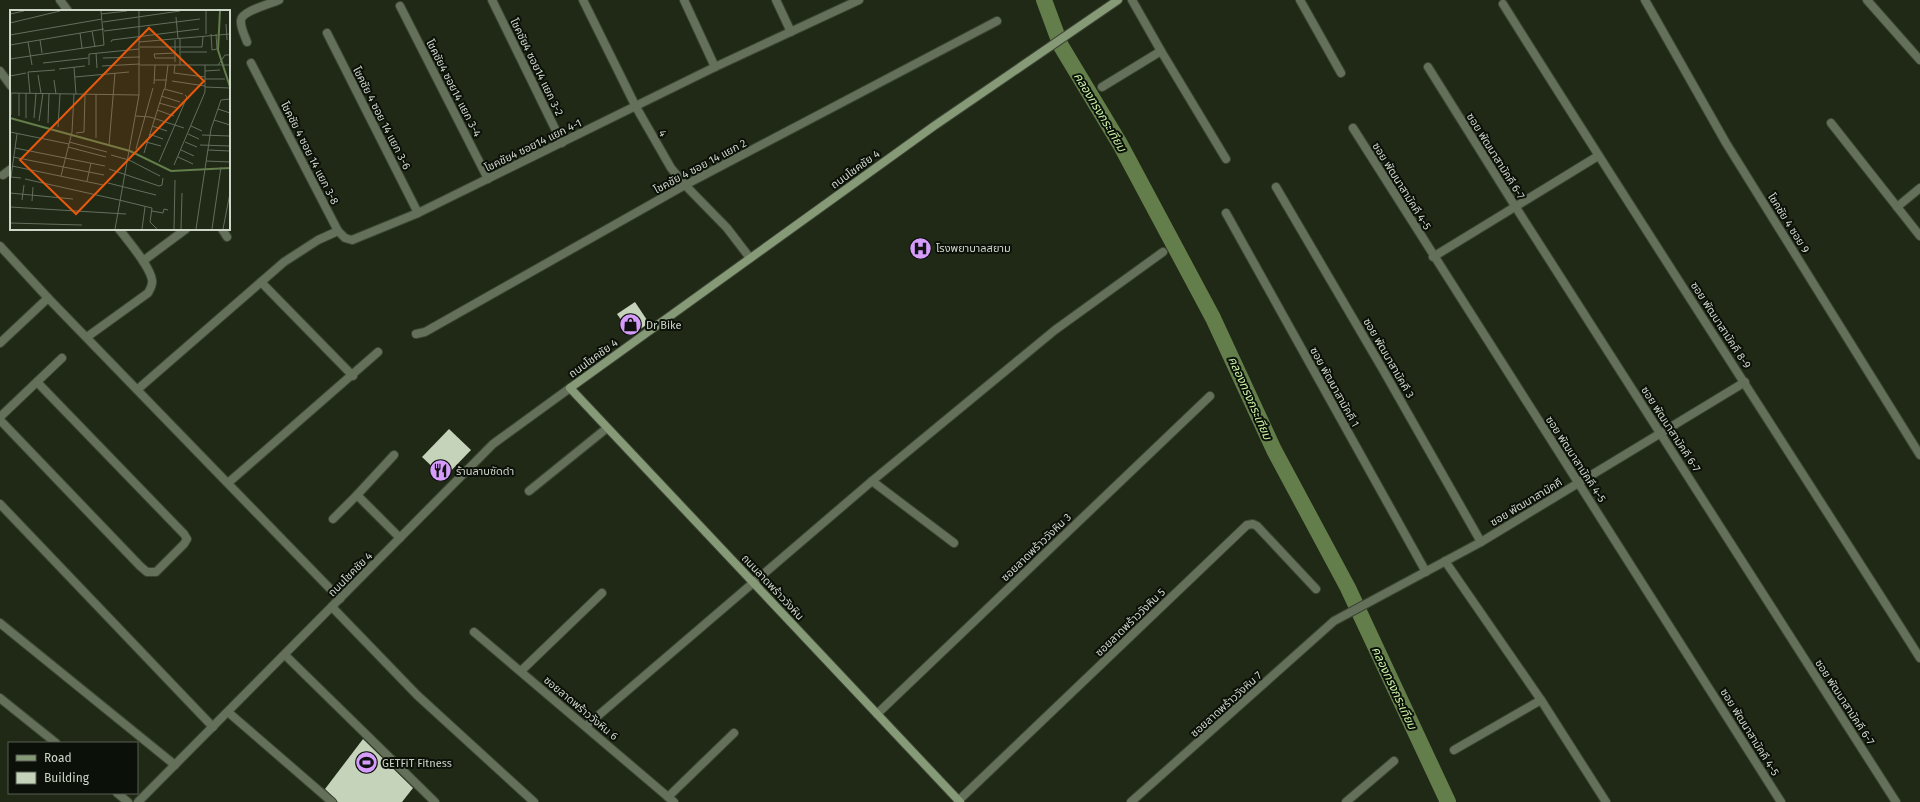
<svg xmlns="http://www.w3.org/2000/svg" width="1920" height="802" viewBox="0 0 1920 802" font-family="'Fira Sans','Noto Sans Thai',sans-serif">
	<rect width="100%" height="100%" fill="#1f2916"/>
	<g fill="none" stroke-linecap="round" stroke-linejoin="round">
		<polyline stroke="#637d4b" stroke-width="16" points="1044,0 1061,46 1120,144 1213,318 1274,450 1348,588 1448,802"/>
	</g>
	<g fill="#c5d3bb">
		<polygon points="635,302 649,323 632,335 617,314"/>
		<polygon points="449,429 471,450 444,478 422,457"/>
		<polygon points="363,739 413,788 402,802 338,802 325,789"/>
	</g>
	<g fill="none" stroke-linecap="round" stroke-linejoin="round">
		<defs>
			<g id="minor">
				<polyline points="60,0 68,11"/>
				<polyline points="492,0 562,143"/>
				<polyline points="583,0 636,107 671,168 685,185 727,228 750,258"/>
				<polyline points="684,0 715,67"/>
				<polyline points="776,0 791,32"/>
				<polyline points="1132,0 1161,51 1226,159"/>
				<polyline points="1300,0 1341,73"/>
				<polyline points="1645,0 1726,143 1920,455"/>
				<polyline points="1867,0 1920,60"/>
				<path d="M 1503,4 C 1640,223 1782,440 1920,658"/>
				<polyline points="400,6 488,179"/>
				<polyline points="327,33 418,213"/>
				<path d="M 247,42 C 245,36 240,27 241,20 C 242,11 270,4 279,0"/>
				<polyline points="251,63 338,231 345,238 352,240 418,213 715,67 859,0"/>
				<polyline points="1428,67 1515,206 1896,802"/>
				<polyline points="0,71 11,86"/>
				<polyline points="1102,87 1161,51"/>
				<polyline points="1831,123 1920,236"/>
				<polyline points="1353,128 1781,802"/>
				<polyline points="3,175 11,169"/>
				<polyline points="1276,187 1382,368 1481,542"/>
				<polyline points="1897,207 1920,188"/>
				<polyline points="1226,213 1426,572"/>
				<polyline points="222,229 227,237"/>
				<polyline points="0,246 48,298 340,599"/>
				<polyline points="1433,257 1598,156"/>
				<polyline points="143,261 186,229"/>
				<polyline points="261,282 353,376"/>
				<polyline points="416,334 425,332 685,185 997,21"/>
				<path d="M 87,337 L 148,293 C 150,289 153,285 152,280 C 150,266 128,241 119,229"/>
				<polyline points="0,343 48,298"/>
				<polyline points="138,389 284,262 318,240 338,231"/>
				<polyline points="0,417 62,358"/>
				<polyline points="0,420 140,566 147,572 156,572 184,544 187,539 184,534 37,382"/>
				<polyline points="872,481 954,543"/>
				<polyline points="228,483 378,352"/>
				<polyline points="529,491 607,428"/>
				<polyline points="357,495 394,455"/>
				<polyline points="0,504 213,727"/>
				<polyline points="333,519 357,495 400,538"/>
				<polyline points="1445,561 1541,700 1606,802"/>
				<polyline points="332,607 417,695 534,802"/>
				<polyline points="0,623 175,765"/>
				<polyline points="474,632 674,802"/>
				<polyline points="285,655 435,802"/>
				<polyline points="521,671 602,593"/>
				<polyline points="0,698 56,743"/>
				<polyline points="228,712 332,802"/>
				<polyline points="877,714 1210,396"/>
				<polyline points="586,726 872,481 1055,330 1163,252"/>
				<polyline points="1454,750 1541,700"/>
				<polyline points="117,793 128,802"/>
				<polyline points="668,797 734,733"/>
				<polyline points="958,801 1247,525 1253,524 1257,526 1316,589"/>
				<polyline points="1131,802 1334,621 1481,542 1745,382"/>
				<polyline points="1346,802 1394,761"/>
			</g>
			<polyline id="tertiary" points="138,802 493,444 570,388"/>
			<polyline id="secondary" points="960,802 570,388 934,126 1118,0"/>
		</defs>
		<use href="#minor" stroke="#3b4533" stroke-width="10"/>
		<use href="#tertiary" stroke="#3b4533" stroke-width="10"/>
		<use href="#secondary" stroke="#3b4533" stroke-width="10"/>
		<use href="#minor" stroke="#64705a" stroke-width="8"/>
		<use href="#tertiary" stroke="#64705a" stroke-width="8"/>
		<use href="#secondary" stroke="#879a77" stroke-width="8"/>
	</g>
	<defs>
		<symbol id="hospital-disc" viewBox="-11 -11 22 22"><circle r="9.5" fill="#d59cfb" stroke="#0b1008"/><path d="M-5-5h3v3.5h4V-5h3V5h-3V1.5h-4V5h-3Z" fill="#111"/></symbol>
		<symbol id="shop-disc" viewBox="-11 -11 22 22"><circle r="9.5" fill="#d59cfb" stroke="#0b1008"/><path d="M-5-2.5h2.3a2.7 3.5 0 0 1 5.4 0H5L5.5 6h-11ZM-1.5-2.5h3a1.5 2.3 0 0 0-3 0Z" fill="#111"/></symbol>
		<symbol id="restaurant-disc" viewBox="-11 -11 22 22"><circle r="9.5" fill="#d59cfb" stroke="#0b1008"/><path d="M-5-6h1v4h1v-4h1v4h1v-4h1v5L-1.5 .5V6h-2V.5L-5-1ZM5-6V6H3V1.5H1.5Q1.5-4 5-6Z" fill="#111"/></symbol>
		<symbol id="stadium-disc" viewBox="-11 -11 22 22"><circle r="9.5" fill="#d59cfb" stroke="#0b1008"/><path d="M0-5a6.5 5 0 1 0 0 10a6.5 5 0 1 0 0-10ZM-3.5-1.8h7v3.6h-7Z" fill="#111"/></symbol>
	</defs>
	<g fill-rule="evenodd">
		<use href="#hospital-disc" x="908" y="236" width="25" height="25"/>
		<use href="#shop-disc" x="618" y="312" width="25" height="25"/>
		<use href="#restaurant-disc" x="428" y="458" width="25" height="25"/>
		<use href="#stadium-disc" x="354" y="750" width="25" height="25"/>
	</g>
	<g text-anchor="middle" stroke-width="4" stroke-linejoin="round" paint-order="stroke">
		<g font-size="11" fill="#ced5c9" stroke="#0b1008">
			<text transform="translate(537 67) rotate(64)" y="4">โชคชัย4 ซอย14 แยก 3-2</text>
			<text transform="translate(454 88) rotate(63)" y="4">โชคชัย4 ซอย14 แยก 3-4</text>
			<text transform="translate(382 118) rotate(63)" y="4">โชคชัย 4 ซอย 14 แยก 3-6</text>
			<text transform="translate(663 133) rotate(61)" y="4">4</text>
			<text transform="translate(533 145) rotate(-26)" y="4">โชคชัย4 ซอย14 แยก 4-1</text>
			<text transform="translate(310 153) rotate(63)" y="4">โชคชัย 4 ซอย 14 แยก 3-8</text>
			<text transform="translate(1496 156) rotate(58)" y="4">ซอย พัฒนาสามัคคี 6-7</text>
			<text transform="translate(700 166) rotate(-28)" y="4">โชคชัย 4 ซอย 14 แยก 2</text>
			<text transform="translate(855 169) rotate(-36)" y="4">ถนนโชคชัย 4</text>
			<text transform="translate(1402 186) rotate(58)" y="4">ซอย พัฒนาสามัคคี 4-5</text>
			<text transform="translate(1789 223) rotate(58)" y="4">โชคชัย 4 ซอย 9</text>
			<text transform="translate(1721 325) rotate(57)" y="4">ซอย พัฒนาสามัคคี 8-9</text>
			<text transform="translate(593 358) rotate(-36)" y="4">ถนนโชคชัย 4</text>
			<text transform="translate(1389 358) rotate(60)" y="4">ซอย พัฒนาสามัคคี 3</text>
			<text transform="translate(1335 387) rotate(61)" y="4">ซอย พัฒนาสามัคคี 1</text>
			<text transform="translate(1671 429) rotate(57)" y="4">ซอย พัฒนาสามัคคี 6-7</text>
			<text transform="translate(1576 459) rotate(57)" y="4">ซอย พัฒนาสามัคคี 4-5</text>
			<text transform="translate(1526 502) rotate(-31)" y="4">ซอย พัฒนาสามัคคี</text>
			<text transform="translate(1036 547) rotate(-44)" y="4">ซอยลาดพร้าววังหิน 3</text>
			<text transform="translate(350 574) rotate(-45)" y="4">ถนนโชคชัย 4</text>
			<text transform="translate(773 587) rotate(47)" y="4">ถนนลาดพร้าววังหิน</text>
			<text transform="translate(1130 622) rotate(-44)" y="4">ซอยลาดพร้าววังหิน 5</text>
			<text transform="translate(1845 702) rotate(57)" y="4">ซอย พัฒนาสามัคคี 6-7</text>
			<text transform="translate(1226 704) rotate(-42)" y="4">ซอยลาดพร้าววังหิน 7</text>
			<text transform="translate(581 708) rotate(40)" y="4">ซอยลาดพร้าววังหิน 6</text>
			<text transform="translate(1750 732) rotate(58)" y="4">ซอย พัฒนาสามัคคี 4-5</text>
		</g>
		<g font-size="11" fill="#ced5c9" stroke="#0b1008" text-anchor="start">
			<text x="936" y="252">โรงพยาบาลสยาม</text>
			<text x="646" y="329">Dr Bike</text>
			<text x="456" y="475">ร้านลาบซัดดำ</text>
			<text x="382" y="767">GETFiT Fitness</text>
		</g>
		<g font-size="12" font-style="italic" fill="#caf3a6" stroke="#0b1008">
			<text transform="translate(1100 112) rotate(59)" y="4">คลองทรงกระเทียม</text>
			<text transform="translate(1250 398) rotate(66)" y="4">คลองทรงกระเทียม</text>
			<text transform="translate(1394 688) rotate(65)" y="4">คลองทรงกระเทียม</text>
		</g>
	</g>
	<g transform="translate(10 10)">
		<rect width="220" height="220" fill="#1f2916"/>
		<path fill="none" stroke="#637d4b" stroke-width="2" d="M 210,1 L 208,40 L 220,77M 0,108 L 120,141 L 161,161 L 220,158"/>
		<path fill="none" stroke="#656e5e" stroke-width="1" d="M 196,1 L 196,24M 0,4 L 14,1M 91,4 L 117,1M 166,7 L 168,28M 93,12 L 170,1M 0,13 L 50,1M 216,14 L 217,30M 82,21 L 85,37M 94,21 L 190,9M 70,23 L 72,38M 201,24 L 202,40 L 207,39 L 206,24M 0,25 L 92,9M 30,30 L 32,43M 18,32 L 22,55M 101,32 L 102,30 L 189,19M 129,32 L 220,24M 0,35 L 94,19M 130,37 L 192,37 L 193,27M 171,42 L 197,42M 86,43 L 87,58M 93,48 L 130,47M 165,48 L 145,48 L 144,44 L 165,43M 0,49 L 94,35 L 91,1M 165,52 L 165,30M 33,53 L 78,48M 79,55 L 79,44 L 129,39M 130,55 L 220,55M 165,55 L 164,63 L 195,67M 170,55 L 170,28M 208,55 L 215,45 L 220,45M 92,56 L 130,54M 64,57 L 66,84M 49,59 L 75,56M 195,61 L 210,60M 28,65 L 31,83M 0,66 L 16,63M 65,67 L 119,62M 195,69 L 215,69M 44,70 L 46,84M 144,70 L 157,70M 162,71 L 195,76M 144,74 L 145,55M 195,77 L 220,78M 155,79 L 158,55M 0,83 L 129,85 L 105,219M 20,83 L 18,62 L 45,60M 129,85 L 129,1M 151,86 L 170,92M 149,93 L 167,98M 208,99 L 220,103M 147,100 L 164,106M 1,105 L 1,83M 9,106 L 9,83M 126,106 L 140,107 L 174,118M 16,108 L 16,83M 24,108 L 26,83M 204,110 L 220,115M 29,111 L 33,83M 38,113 L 39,83M 142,116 L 157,121M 181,116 L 192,121M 48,117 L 50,84M 0,122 L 59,134M 66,123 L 74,122 L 75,84M 7,124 L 1,167 L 11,168M 139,124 L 153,129M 178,124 L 189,129M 192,125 L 220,126M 86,128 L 86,84M 59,132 L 97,142M 136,132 L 151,136M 175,132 L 187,137M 99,135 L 105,63M 190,135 L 220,136M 58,137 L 96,147M 5,138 L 95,156M 126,139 L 143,78M 171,140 L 184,146M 198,140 L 220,141M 134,143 L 154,79 L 173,84M 101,145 L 119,150 L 150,166M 3,147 L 94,165M 168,147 L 183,154M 196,151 L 220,152M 149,152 L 177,87 L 175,85M 164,155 L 195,82 L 195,55M 2,156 L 93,175M 99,159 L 149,176 L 152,175 L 153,168M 51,166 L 62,122 L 64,84M 15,169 L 109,190M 77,171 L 81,153M 98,173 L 146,185M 0,183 L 63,189M 12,190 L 14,175M 109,190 L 142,198 L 140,212 L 147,219M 22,191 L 23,177M 0,197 L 116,204M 142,201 L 153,203 L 154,199 L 158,200M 0,213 L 72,215M 132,219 L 135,197M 164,219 L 165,170M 171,219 L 172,183M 186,219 L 201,119 L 211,90 L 220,89M 202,219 L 211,157M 213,219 L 220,183"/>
		<path fill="#e8590c" fill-opacity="0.15" stroke="#e8590c" stroke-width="2" d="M 139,18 L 194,71 L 66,204 L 10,150 Z"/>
		<rect width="220" height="220" fill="none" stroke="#ced5c9" stroke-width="2"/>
	</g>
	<rect x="8" y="742" width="130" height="52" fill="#0b1008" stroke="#595f55"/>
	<rect x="16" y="755" width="20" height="6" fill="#879a77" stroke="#595f55"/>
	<text x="44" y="762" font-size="12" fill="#ced5c9">Road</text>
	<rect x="16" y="772" width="20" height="12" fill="#c5d3bb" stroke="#595f55"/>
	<text x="44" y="782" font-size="12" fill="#ced5c9">Building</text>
</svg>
